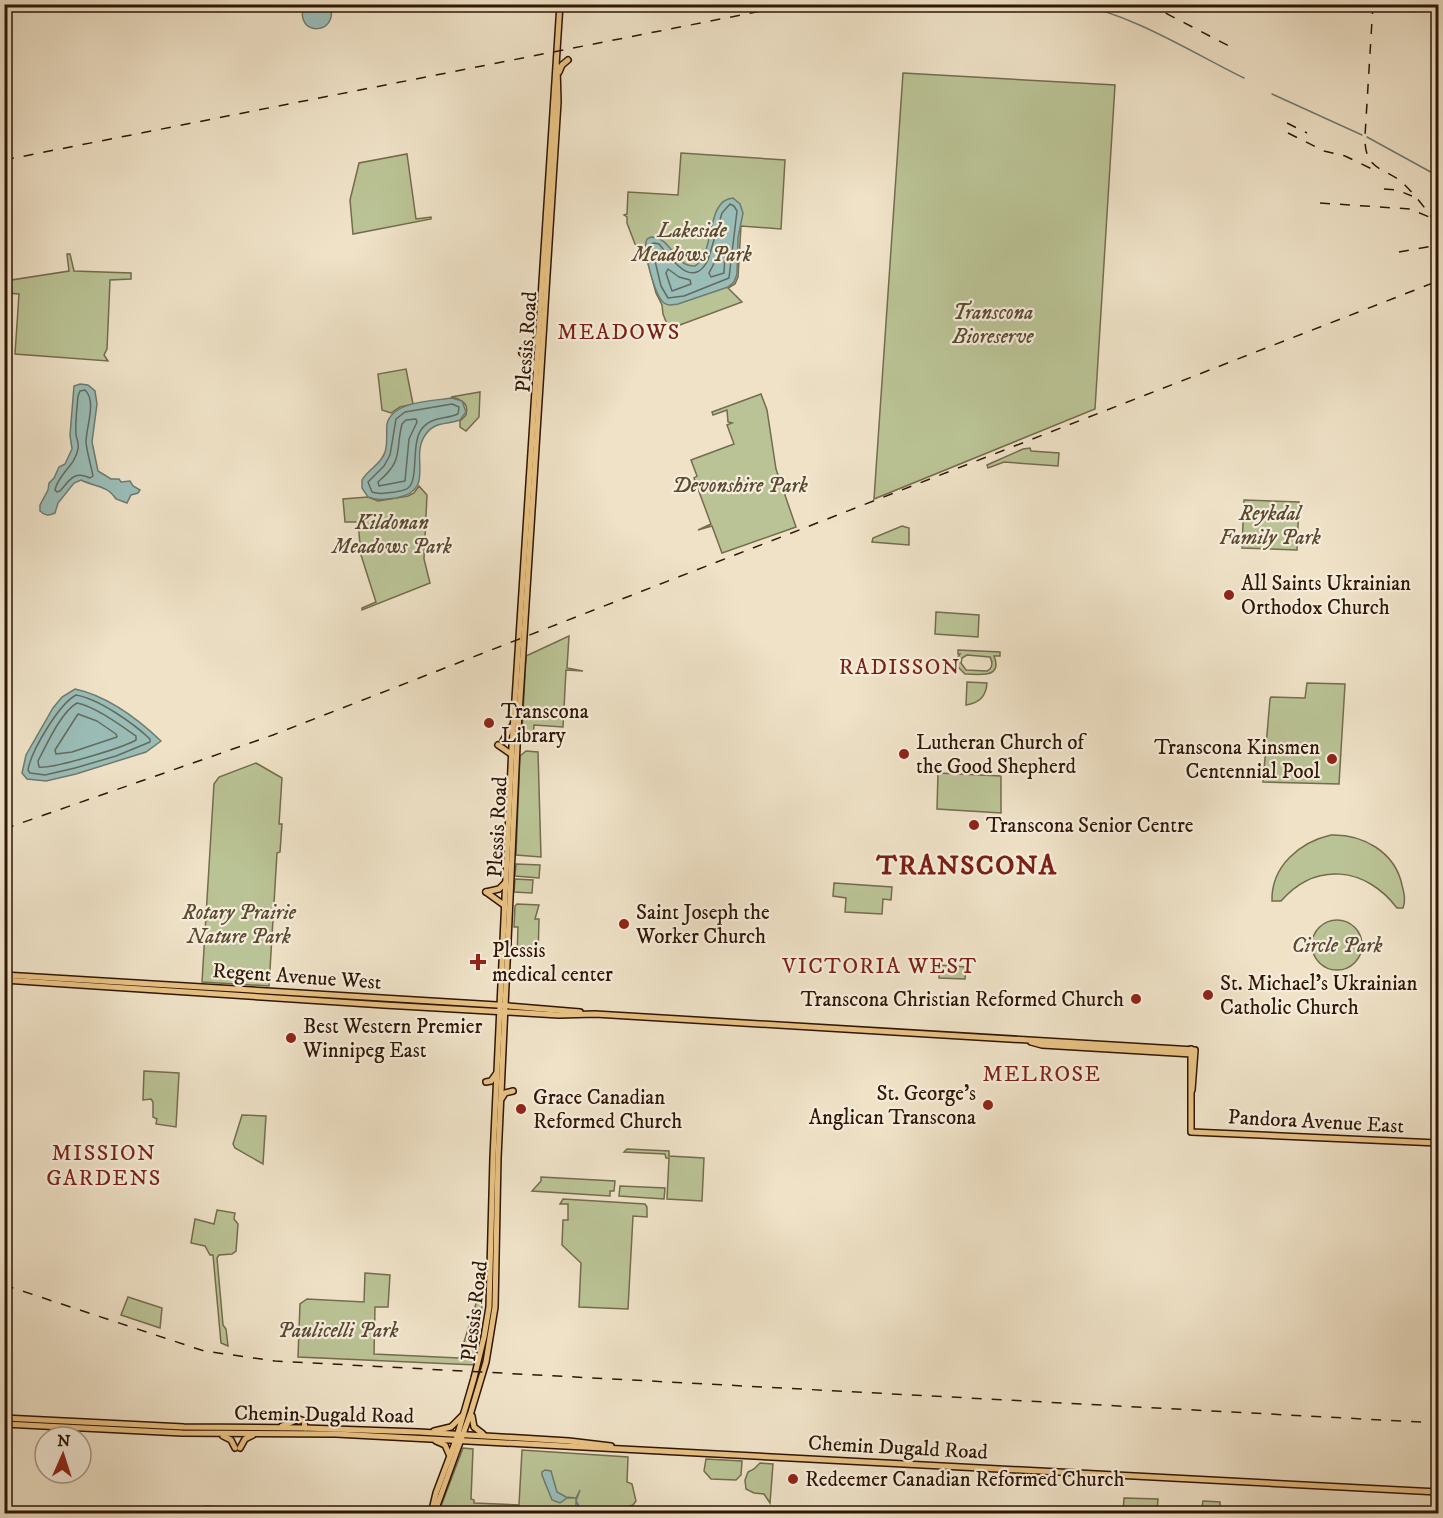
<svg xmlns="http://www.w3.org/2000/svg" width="1443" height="1518" viewBox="0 0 1443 1518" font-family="'IM FELL DW Pica',serif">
	<rect width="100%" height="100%" fill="#efe2c7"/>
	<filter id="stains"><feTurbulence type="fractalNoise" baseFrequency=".00333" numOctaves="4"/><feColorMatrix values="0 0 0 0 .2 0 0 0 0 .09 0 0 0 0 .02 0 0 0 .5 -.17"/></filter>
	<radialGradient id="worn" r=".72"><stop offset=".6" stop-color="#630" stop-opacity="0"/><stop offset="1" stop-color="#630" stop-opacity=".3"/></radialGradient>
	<g fill="#bac395" stroke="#746c4d" stroke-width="1.5" fill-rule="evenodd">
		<polygon points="903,73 1115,85 1095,409 874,499"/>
		<polygon points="681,153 785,160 781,229 741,226 738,277 735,284 728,288 742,302 669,329 663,314 662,305 656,293 644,249 635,244 627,223 627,217 624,215 627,214 628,192 678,195"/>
		<polygon points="407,154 416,219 431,217 431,219 353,234 350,200 359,163"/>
		<polygon points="67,254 70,254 74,271 131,273 131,279 110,280 107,349 104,355 108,361 15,354 19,294 5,293 5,281 69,271"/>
		<polygon points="406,369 413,404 400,407 391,413 382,410 378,374"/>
		<path d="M 480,392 L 479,417 L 466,431 L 460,427 L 460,421 L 466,415 C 469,404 462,399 451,397 Z"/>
		<polygon points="761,394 767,410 776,469 796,527 722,553 712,526 698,530 711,524 694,478 697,476 691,460 734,444 727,425 732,423 728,422 727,410 713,415 712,412"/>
		<polygon points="1030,448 1031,451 1059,453 1058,466 1004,462 988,468 987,465 1023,449"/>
		<polygon points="419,486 427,495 424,559 430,583 362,610 362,608 376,602 361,555 358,522 345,522 343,499 368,497 378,501 408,496 414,493"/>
		<polygon points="1244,500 1299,502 1297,550 1242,548"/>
		<polygon points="902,526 909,528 909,545 872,542 873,538"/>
		<polygon points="936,612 979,615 978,637 935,634"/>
		<polygon points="569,636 567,668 583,671 566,670 563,727 534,725 533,738 525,738 522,732 526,656"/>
		<path d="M 958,650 L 1000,652 L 1000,656 L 994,656 C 1003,679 979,674 965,674 L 957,666 L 957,658 L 960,654 L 958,654 ZM 967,655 L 990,657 C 993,662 993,668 987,671 L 966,670 L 961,663 L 962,658 Z"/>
		<path d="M 967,682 L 987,683 C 986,697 979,703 966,705 Z"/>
		<polygon points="1307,683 1345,684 1339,784 1263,782 1270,699 1271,697 1305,698"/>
		<polygon points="526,751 538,752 541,857 516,855 520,756"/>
		<polygon points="256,763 282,778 279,824 282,824 280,852 277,853 269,986 202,982 214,784 219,777"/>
		<polygon points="938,773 1001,776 1001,813 937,809"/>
		<path d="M 1331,835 C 1363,834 1395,852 1402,885 C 1404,893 1406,900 1403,908 L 1397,908 C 1366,867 1316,861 1281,901 L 1272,901 C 1271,866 1300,842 1331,835 Z"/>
		<polygon points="516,864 540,865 539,878 515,876"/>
		<polygon points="515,879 533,880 532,893 514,892"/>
		<polygon points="834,883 892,887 891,900 883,899 882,914 845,912 846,898 833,896"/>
		<polygon points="517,904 539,905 535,919 539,919 538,958 517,957 518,927 514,927 515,906"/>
		<circle cx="1337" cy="945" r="25"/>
		<polygon points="940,965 966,967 965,979 939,978"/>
		<polygon points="144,1071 179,1073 176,1127 156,1124 157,1119 153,1117 153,1102 151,1099 143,1100"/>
		<polygon points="242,1115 266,1116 263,1164 235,1148 233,1144"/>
		<polygon points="627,1149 669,1151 669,1156 704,1158 702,1201 667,1199 669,1158 666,1158 665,1154 624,1152"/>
		<polygon points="541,1177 615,1181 614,1191 610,1191 610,1196 532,1191 541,1181"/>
		<polygon points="620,1186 665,1188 664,1199 619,1196"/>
		<polygon points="563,1199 645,1204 647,1207 647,1217 633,1216 628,1309 579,1307 581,1263 562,1245 563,1220 568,1220 568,1204 560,1204"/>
		<polygon points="217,1210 235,1213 234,1219 238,1224 236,1251 232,1254 219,1255 217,1258 223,1325 226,1329 228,1346 221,1343 213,1255 210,1255 205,1246 191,1243 195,1219 214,1224"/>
		<polygon points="365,1273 390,1275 388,1307 375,1307 374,1354 459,1358 479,1294 483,1294 476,1365 298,1357 300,1304 307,1299 364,1302"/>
		<polygon points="128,1297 162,1308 160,1328 121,1315"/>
		<polygon points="463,1448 473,1449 471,1499 474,1500 474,1503 519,1505 522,1450 628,1457 627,1482 632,1484 636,1501 633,1505 626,1507 625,1513 438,1514"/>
		<polygon points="706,1459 742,1461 741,1475 736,1480 711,1479 704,1471"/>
		<polygon points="760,1463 773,1464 770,1503 764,1494 754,1493 746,1489 745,1480 748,1472 754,1469"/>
		<polygon points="1124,1498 1158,1499 1157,1513 1123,1513"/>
		<polygon points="1203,1501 1220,1502 1220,1508 1236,1508 1236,1513 1201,1513"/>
		<polygon points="205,1506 248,1508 248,1513 205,1513"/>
	</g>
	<g fill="#9abdb7" stroke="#6f7a70" stroke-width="1.5">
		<path d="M 304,5 L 330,5 C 340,36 293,37 304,5 Z"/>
		<path d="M 733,198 L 740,204 L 743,213 L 738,238 L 737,274 L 734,282 L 728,287 L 678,304 C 672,305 668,306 664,303 C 655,296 642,249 647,239 L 651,237 C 672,237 674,267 695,266 C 716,253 705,200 733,198 Z"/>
		<path d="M 80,384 L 88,385 L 95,391 L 97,404 L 92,442 L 98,471 L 111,479 L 119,479 L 121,482 L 130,481 L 133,486 L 140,490 L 138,493 L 131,495 L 127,503 L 116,499 C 107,485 95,487 81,480 L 74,483 L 58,503 L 55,513 C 49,516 45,516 40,511 L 40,505 L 48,490 L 49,483 L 54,478 L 59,467 L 65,464 L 72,449 L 70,435 L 74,386 Z"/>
		<path d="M 452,398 L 462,401 L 466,412 L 460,420 C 447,425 435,421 426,434 C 408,457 438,490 396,498 C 386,499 378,501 368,497 L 362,488 L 362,480 C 368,469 381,465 385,452 C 388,443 386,433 387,424 C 392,401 433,401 452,398 Z"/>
		<path d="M 75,689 C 107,696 138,719 161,741 L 146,752 L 76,774 L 46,781 L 27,779 L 22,773 L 26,755 L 53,708 L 62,697 Z"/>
		<polygon points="545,1470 551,1471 557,1492 566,1497 576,1498 580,1490 576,1501 579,1506 576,1506 572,1513 576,1505 576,1498 567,1498 560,1503 552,1500 542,1475 542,1472"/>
	</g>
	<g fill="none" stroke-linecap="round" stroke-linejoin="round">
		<g stroke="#646a5e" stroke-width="1.5">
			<path d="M 730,204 L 734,206 L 737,211 L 729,278 L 684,296 L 668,298 L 661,286 L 651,244 L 654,243 L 659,244 C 671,258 692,291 708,260 L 722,213 Z"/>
			<polygon points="721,250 725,252 724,273 711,277 709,273"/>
			<polygon points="668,269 679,277 690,280 691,284 672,291 666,273"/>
			<path d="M 85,390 C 97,401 86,427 86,442 C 87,453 91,465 93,476 L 90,478 C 74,470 69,481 60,491 L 57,492 L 55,490 C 58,474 75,466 78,449 C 79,444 77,439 76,435 C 75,423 77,408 78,396 L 80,391 Z"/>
			<path d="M 452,404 L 459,407 L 458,414 C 444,420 431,416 421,430 C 411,444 419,480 408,488 C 405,491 399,491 395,492 C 387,493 380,495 372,492 L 368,482 L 384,466 L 390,455 L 396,419 L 405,412 Z"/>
			<path d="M 416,419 L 417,422 L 409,439 L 405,481 L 379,486 L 378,482 C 404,460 395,452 402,424 L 406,420 Z"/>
			<path d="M 76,695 C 99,699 133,723 150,739 L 150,742 L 116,756 L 75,768 L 45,775 L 30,773 L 28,770 C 31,751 59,704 76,695 Z"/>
			<path d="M 77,703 C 96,707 120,725 136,736 L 136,740 C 122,748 53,769 39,767 L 38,761 C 47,744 61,712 77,703 Z"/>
			<polygon points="78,714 97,721 116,734 117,737 72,752 56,754 55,750"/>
		</g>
		<g stroke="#6f7a70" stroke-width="1.5">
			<path d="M 1075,4 C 1132,14 1193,53 1244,78"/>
			<polyline points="1272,94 1362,135"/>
			<polyline points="1367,137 1438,176"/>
		</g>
		<defs>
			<g id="major">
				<polyline points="559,72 562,65 568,60"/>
				<polyline points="521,349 531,346 537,338"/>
				<polyline points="522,353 531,360 535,367"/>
				<polyline points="503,741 511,727"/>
				<polyline points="498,745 511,754"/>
				<polyline points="486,892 504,905"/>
				<polyline points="486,892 499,889 505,883"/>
				<polyline points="4,975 497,1005 580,1012"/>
				<polyline points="4,980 384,1005 559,1015 595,1014 1195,1050 1192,1090"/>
				<polyline points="1031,1042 1042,1045 1192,1054"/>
				<polyline points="1191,1049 1191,1132 1438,1143"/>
				<polyline points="486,1082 491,1081 496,1074"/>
				<polyline points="502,1098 505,1093 513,1091"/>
				<polyline points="472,1416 474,1427 483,1434"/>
				<polyline points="4,1418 184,1427 305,1428 419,1432 569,1441 611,1446"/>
				<polyline points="4,1424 182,1433 336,1434 1438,1492"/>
				<polyline points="282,1426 299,1419 304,1421 305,1428"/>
				<polyline points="434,1431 451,1427 462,1416"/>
				<polyline points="223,1436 231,1440 235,1448"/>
				<polyline points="436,1441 445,1445 449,1454"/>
				<polyline points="240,1448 245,1439 253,1435"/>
				<polyline points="431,1514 436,1493 456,1440 474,1378 484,1337 489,1307 493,1158 512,746 560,4"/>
				<polyline points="434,1514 471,1412 486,1362 495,1307 498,1158 517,746 558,102 557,66"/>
			</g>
		</defs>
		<use href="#major" stroke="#2f1605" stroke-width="8"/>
		<use href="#major" stroke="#e8c184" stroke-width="5"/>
		<g stroke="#2f1605" stroke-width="1.5" stroke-dasharray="10 10" stroke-linecap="butt">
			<polyline points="1148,4 1229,46"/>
			<path d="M 1373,4 L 1365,136 C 1364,172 1384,166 1404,184 C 1416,196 1427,211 1438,225"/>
			<polyline points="1287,123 1307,133"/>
			<polyline points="1288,133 1324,151 1345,156 1374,170"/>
			<polyline points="4,160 797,4"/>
			<polyline points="1384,189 1397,190 1412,196"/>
			<polyline points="1320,203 1410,209 1429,217"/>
			<polyline points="1399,252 1438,245"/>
			<polyline points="4,829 273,735 1438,281"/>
			<polyline points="4,1285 204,1351 275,1361 1438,1423"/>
		</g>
	</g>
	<g fill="#8f2418" stroke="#f5ecdb" stroke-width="2">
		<circle cx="1229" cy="595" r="6"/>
		<circle cx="489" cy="723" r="6"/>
		<circle cx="904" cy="754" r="6"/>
		<circle cx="1332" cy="759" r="6"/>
		<circle cx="974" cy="825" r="6"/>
		<circle cx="624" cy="924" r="6"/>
		<path d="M475 953h6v6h6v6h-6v6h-6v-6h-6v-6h6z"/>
		<circle cx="1208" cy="995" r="6"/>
		<circle cx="1136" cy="999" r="6"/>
		<circle cx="291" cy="1038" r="6"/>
		<circle cx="988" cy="1105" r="6"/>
		<circle cx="521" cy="1109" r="6"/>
		<circle cx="793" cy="1479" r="6"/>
	</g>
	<g text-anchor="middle" stroke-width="4.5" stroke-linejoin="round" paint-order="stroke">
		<g font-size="21" font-style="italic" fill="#594a30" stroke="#f5ecdb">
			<text x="692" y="237">Lakeside<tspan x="692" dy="24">Meadows Park</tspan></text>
			<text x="993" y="319">Transcona<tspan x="993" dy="24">Bioreserve</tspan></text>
			<text x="740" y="492">Devonshire Park</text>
			<text x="1270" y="520">Reykdal<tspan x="1270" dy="24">Family Park</tspan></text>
			<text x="392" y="529">Kildonan<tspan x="392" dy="24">Meadows Park</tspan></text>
			<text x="239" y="919">Rotary Prairie<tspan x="239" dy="24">Nature Park</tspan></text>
			<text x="1337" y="952">Circle Park</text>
			<text x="338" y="1337">Paulicelli Park</text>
		</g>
		<g font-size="21" fill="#2f1605" stroke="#f5ecdb">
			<text transform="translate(526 342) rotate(-86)" y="7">Plessis Road</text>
			<text transform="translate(497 827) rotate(-87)" y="7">Plessis Road</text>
			<text transform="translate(297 976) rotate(4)" y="7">Regent Avenue West</text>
			<text transform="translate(1316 1121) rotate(3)" y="7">Pandora Avenue East</text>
			<text transform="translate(474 1311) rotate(-83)" y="7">Plessis Road</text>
			<text transform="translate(324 1414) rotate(1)" y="7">Chemin Dugald Road</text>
			<text transform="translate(898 1447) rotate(3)" y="7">Chemin Dugald Road</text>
		</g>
		<g font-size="21" fill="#2f1605" stroke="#f5ecdb" text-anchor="start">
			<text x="1241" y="590">All Saints Ukrainian<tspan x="1241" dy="24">Orthodox Church</tspan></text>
			<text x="501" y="718">Transcona<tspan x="501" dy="24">Library</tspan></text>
			<text x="916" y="749">Lutheran Church of<tspan x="916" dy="24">the Good Shepherd</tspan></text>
			<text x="1320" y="754" text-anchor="end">Transcona Kinsmen<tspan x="1320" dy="24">Centennial Pool</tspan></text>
			<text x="986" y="832">Transcona Senior Centre</text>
			<text x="636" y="919">Saint Joseph the<tspan x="636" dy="24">Worker Church</tspan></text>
			<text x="492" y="957">Plessis<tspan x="492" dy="24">medical center</tspan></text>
			<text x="1220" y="990">St. Michael's Ukrainian<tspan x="1220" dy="24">Catholic Church</tspan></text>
			<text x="1124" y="1006" text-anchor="end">Transcona Christian Reformed Church</text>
			<text x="303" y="1033">Best Western Premier<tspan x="303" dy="24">Winnipeg East</tspan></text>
			<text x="976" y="1100" text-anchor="end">St. George's<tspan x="976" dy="24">Anglican Transcona</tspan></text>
			<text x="533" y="1104">Grace Canadian<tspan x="533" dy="24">Reformed Church</tspan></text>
			<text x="805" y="1486">Redeemer Canadian Reformed Church</text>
		</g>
		<g font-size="22" letter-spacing="1.5" fill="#7a1f14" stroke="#f5ecdb">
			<text x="619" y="339">MEADOWS</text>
			<text x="900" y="674">RADISSON</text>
			<text x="880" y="973">VICTORIA WEST</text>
			<text x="1042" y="1081">MELROSE</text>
			<text x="104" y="1160">MISSION<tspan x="104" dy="25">GARDENS</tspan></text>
		</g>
		<g font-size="27" font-weight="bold" letter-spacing="1.5" fill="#7a1f14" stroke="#f5ecdb">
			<text x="967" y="874">TRANSCONA</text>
		</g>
	</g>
	<rect width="1443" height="1518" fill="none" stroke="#efe2c7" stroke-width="24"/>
	<rect x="6" y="6" width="1431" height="1506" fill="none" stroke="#2f1605" stroke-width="3"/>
	<rect x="12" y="12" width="1419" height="1494" fill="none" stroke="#2f1605" stroke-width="1.5"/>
	<g transform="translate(63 1455) rotate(3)"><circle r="28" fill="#f5ecdb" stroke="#a69685" stroke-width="1.5"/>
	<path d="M0-4.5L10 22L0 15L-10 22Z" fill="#8f2418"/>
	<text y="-9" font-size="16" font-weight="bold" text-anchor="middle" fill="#2f1605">N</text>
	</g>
	<rect width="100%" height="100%" filter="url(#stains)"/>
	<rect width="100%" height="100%" fill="url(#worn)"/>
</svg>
